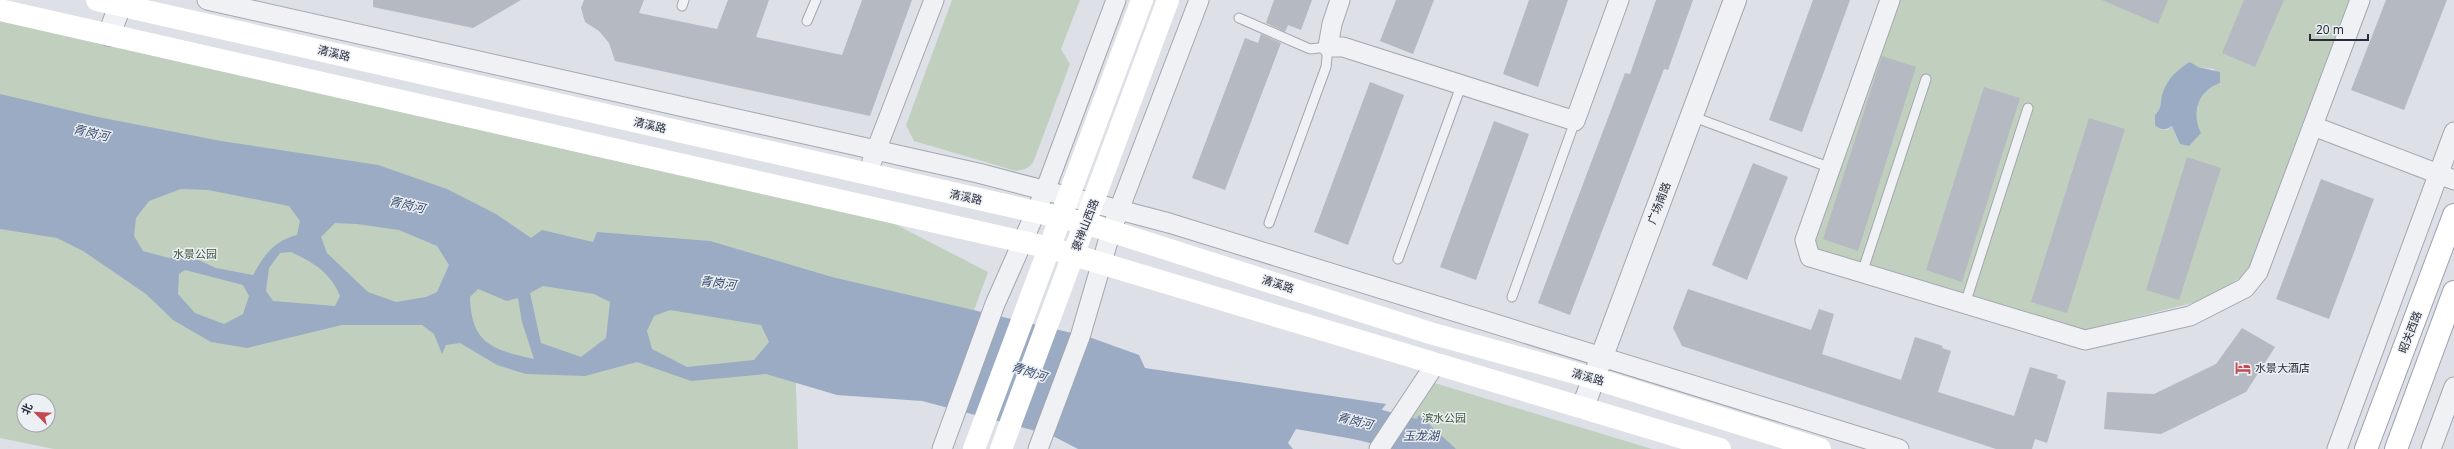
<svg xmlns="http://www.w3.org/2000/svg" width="2454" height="449" viewBox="0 0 2454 449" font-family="'Noto Sans','Noto Sans SC',sans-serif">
	<rect width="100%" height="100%" fill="#dde0e6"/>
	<g fill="#c1cfbf" fill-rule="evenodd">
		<polygon points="952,0 1080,0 1061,49 1070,64 1033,163 1026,169 1016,171 914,141 906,125"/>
		<path d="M 1900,0 L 2352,0 L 2249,272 L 2208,299 L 2085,330 L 1812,248 ZM 2190,63 L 2198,67 L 2214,69 L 2220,83 C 2198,91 2191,112 2200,133 L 2180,144 L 2172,126 L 2167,130 L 2160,129 L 2155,115 Z"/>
		<path d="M 0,10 L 856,204 L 988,272 L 944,393 L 795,361 L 798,449 L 54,449 L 0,438 ZM 24,401 L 48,401 L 48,425 L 24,425 Z"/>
		<polygon points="1431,382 1652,449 1388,449"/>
	</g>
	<g fill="#9aabc3" fill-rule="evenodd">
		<path d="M 2190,62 L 2198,67 L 2220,72 L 2220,83 C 2198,91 2191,112 2201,133 L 2189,146 L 2180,144 L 2172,126 C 2166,130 2161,131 2155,125 L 2155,115 C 2164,105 2159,103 2163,92 C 2168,78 2178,69 2190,62 Z"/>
		<path d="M 0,94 L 98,117 L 221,141 L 378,165 L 447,189 L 496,214 L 531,238 L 542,230 L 593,242 L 597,232 L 710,241 L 832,277 L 1089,337 L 1139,355 L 1145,368 L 1386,404 L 1359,440 L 1296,429 L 1288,443 L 1293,449 L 1078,449 L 1051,435 L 922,401 L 837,395 L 766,374 L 691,381 L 637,362 L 585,376 L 526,374 L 497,365 L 460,343 L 446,345 L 442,354 L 434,334 L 422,325 L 342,325 L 247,348 L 211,342 L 173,320 L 146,294 L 83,251 L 57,238 L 0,229 ZM 181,189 L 208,190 L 289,206 L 300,221 L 297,235 C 274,241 264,255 253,275 L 216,268 L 186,254 L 169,258 L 143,251 L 134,236 L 136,218 L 149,201 ZM 335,223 L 357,224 L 399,230 L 437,246 L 449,265 L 437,292 L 426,297 L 396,302 L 368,292 L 327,253 L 321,237 ZM 291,252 C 313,262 331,273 340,296 L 335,306 L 273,301 L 266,291 L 269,268 L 280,253 ZM 185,270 L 243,285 L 249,296 L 243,314 L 224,324 L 195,313 L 178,294 L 179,274 ZM 543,286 L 594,294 L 610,302 L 606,338 L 581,357 L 541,343 L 530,293 ZM 478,289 L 507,301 L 518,298 L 522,322 L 534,359 C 493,350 471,344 470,297 ZM 670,310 L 761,325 L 769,342 L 754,360 L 687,367 L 652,349 L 647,331 L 654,316 Z"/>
		<polygon points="1419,415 1456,449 1398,449"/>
	</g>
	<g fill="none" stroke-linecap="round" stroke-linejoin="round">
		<polyline stroke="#9aabc3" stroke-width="35" points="1323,413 1417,437 1429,449"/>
	</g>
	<g fill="#b5b9c2">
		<polygon points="373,0 521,0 473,28 373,7"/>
		<polygon points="584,0 644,0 639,13 717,29 728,0 769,0 756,37 842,55 862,0 912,0 870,116 615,61 609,43 599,31 585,22 581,8"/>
		<polygon points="1274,0 1312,0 1301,30 1288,25 1285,32 1266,23"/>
		<polygon points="1396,0 1434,0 1413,54 1380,41"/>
		<polygon points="1529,0 1568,0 1538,87 1503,74"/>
		<polygon points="1656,0 1693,0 1668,70 1664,69 1570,315 1538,303 1625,73 1630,74"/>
		<polygon points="1813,0 1850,0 1802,132 1769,120"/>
		<polygon points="2102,0 2168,0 2158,24"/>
		<polygon points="2244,0 2284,0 2255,67 2222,53"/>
		<polygon points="2386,0 2447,0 2404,110 2351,90"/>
		<polygon points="1261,34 1281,43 1225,190 1192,178 1245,38 1258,43"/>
		<polygon points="1882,56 1916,67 1858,251 1823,239"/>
		<polygon points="1370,82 1404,95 1348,245 1314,232"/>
		<polygon points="1984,87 2020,98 1962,282 1926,270"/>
		<polygon points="2089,118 2125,129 2067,313 2031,302"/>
		<polygon points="1494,121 1529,134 1476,280 1440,267"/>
		<polygon points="2187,157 2221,168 2179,300 2146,290"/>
		<polygon points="1753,163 1788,177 1747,280 1712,265"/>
		<polygon points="2321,179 2374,199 2329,319 2276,299"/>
		<polygon points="1688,289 1811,330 1819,309 1834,314 1822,354 1901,380 1915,337 1943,346 1942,348 1951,351 1938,392 2014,416 2030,367 2058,375 2057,378 2066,381 2047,443 2035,439 2032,449 1996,449 1682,346 1673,328"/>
		<polygon points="2242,328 2275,347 2246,392 2161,434 2104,429 2107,392 2154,394 2216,364"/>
	</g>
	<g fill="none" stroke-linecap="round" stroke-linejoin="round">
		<defs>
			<g id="service">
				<polyline points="682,6 684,0"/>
				<polyline points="1239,18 1310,49 1328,47 1326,67 1269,223"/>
				<polyline points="807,21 816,0"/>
				<polyline points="1691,116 1831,168"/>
				<polyline points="1398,259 1461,86"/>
				<polyline points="1862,273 1926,79"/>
				<polyline points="1512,297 1575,121"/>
				<polyline points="1965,304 2028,108"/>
			</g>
			<g id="minor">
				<polyline points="207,0 978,173 1169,223 1899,449"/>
				<polyline points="1340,0 1332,24 1328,47 1343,47 1575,121 1619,0"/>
				<polyline points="1890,0 1805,240 1810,257 2085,340 2190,316 2245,288 2258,272 2360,0"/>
				<polyline points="2313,126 2454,180"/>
				<polyline points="872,161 934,0"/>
				<polyline points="942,449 995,304 1045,191 1116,0"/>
				<polyline points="1038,449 1080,337 1111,231 1199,0"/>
				<polyline points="1379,449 1436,363"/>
				<polyline points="2337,449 2454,132"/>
				<polyline points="2431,449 2454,387"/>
			</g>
			<g id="tertiary">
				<polyline points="109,35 122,0"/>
				<polyline points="1583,407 1735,0"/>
			</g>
			<g id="primary">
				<polyline points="2366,449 2454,215"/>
				<polyline points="2396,449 2454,292"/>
			</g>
		</defs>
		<use href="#service" stroke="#a3a7af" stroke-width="11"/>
		<use href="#minor" stroke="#a3a7af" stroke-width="21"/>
		<use href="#tertiary" stroke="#a3a7af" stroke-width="24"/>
		<use href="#primary" stroke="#9da3b0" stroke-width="24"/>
		<use href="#service" stroke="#eff1f4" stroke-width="9"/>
		<use href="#minor" stroke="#eff1f4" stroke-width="19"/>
		<use href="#tertiary" stroke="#eff1f4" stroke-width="22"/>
		<g stroke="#fff" stroke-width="22">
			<polyline points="97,0 1085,223 1430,333 1593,378 1820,449"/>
			<polyline points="0,10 1050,248 1720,449"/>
			<polyline points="974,449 1142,0"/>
			<polyline points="1001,449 1168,0"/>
		</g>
		<use href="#primary" stroke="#fff" stroke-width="22"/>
	</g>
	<defs>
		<symbol id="hotel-bare" viewBox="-9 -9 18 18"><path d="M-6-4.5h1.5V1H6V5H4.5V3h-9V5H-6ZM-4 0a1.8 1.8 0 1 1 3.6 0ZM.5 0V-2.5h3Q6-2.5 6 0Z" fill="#c24b53" stroke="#eceff3" stroke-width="2.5" paint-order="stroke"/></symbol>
	</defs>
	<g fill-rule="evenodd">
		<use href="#hotel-bare" x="2232" y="357" width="22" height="22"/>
	</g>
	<g text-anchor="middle" stroke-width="3" stroke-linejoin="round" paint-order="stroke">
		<g font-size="11" fill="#282d3b" stroke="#eceff3">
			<text transform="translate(334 53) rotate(13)" y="4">清溪路</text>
			<text transform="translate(650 125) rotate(13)" y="4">清溪路</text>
			<text transform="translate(966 197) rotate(12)" y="4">清溪路</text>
			<text transform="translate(1659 203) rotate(-69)" y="4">广场南路</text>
			<text transform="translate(1085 225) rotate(-69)" y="4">褒禅山西路</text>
			<text transform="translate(1278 284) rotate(18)" y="4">清溪路</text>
			<text transform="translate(2410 332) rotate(-69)" y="4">昭关西路</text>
			<text transform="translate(1588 377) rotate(16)" y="4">清溪路</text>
		</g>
		<g font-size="11" fill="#3a5536" stroke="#eceff3">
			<text x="195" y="258">水景公园</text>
			<text x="1444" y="422">滨水公园</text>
		</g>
		<g font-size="11" fill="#282d3b" stroke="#eceff3" text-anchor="start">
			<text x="2255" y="372">水景大酒店</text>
		</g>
		<g font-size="12" font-style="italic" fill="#36496b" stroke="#eceff3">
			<text transform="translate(91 133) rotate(13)" y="4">青岗河</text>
			<text transform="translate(407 205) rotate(13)" y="4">青岗河</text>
			<text transform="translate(718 283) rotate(7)" y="4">青岗河</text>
			<text transform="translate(1029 372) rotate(18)" y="4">青岗河</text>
			<text transform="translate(1355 421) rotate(14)" y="4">青岗河</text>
			<text x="1421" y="440">玉龙湖</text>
		</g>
	</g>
	<g transform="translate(36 413) rotate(294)"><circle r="19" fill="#eceff3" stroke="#9ea1a9"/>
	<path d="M0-3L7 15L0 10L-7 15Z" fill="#c24b53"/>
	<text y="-6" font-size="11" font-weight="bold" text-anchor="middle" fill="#282d3b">北</text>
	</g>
	<path d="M2310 34v6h58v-6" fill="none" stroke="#282d3b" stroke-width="2"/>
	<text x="2316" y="34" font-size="12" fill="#282d3b" stroke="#eceff3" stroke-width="3" paint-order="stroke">20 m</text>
</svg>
